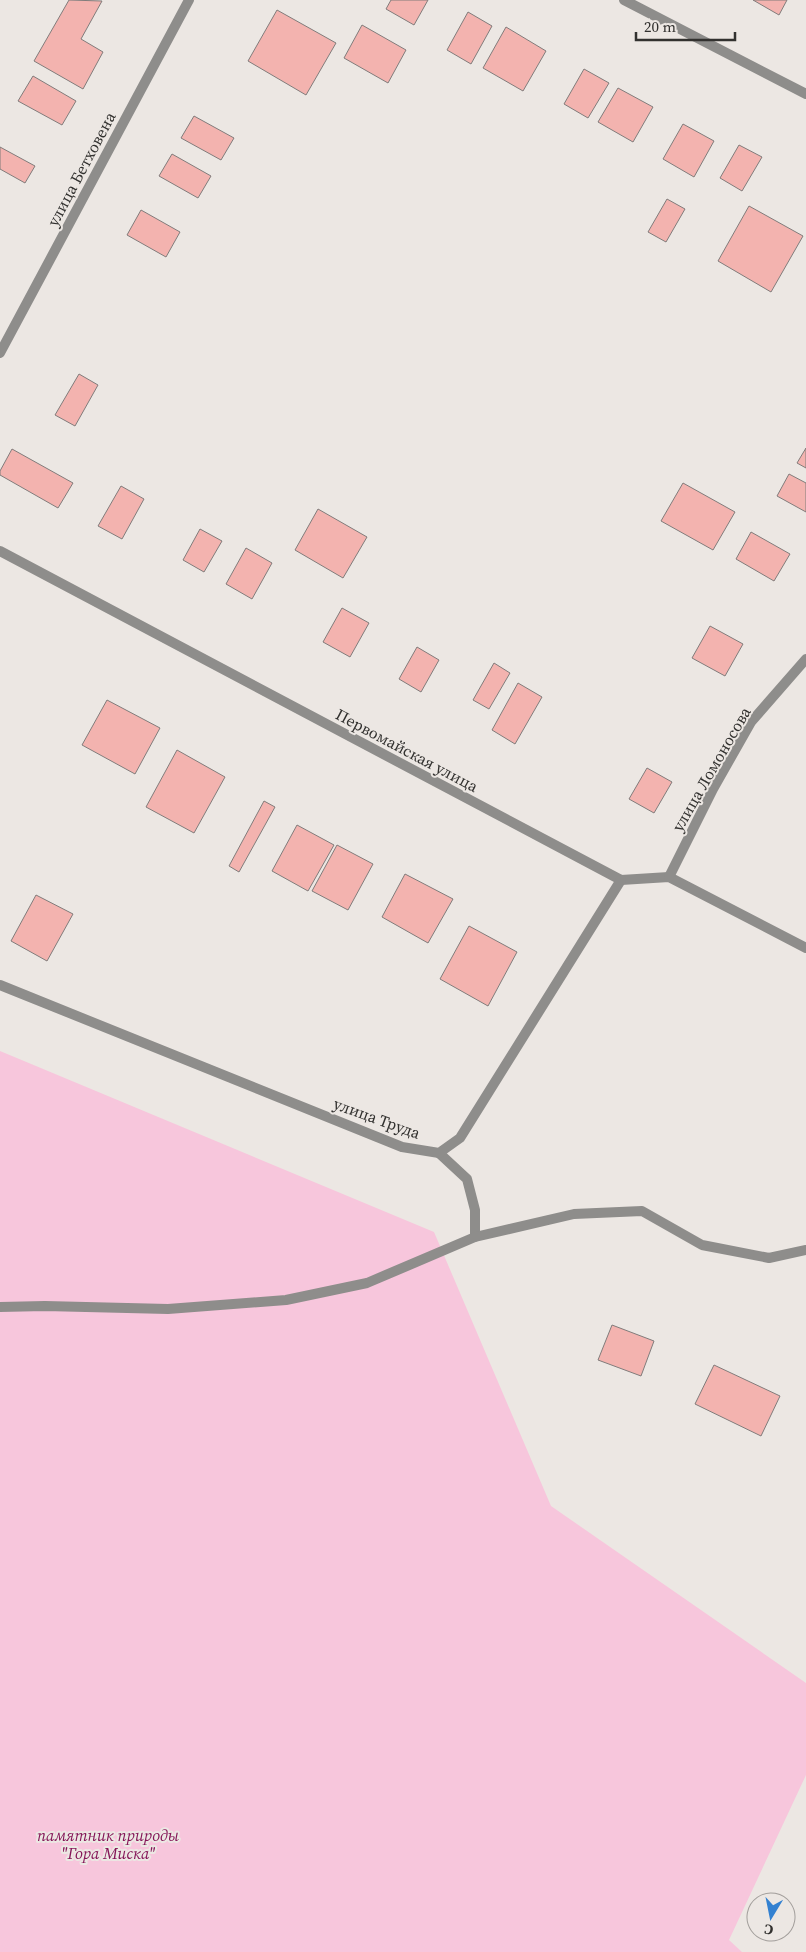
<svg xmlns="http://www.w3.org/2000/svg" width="806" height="1952" viewBox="0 0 806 1952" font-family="'Source Serif 4',serif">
	<rect width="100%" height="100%" fill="#ece7e3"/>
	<polygon fill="#f7c6dc" points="0,1051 434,1232 551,1506 806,1683 806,1775 729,1940 742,1952 0,1952"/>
	<g fill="#f3b3af" stroke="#817c7b">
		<polygon points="69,0 102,1 81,39 103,52 83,89 34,61"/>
		<polygon points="391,0 428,0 414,25 386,9"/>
		<polygon points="753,0 787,0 779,15"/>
		<polygon points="277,10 336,43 306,95 248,61"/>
		<polygon points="468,12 492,26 471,64 447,50"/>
		<polygon points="362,25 406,50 388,83 344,58"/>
		<polygon points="506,27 546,51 523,91 483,68"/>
		<polygon points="584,69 609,83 588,118 564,104"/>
		<polygon points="33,76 76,101 62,125 18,101"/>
		<polygon points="618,88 653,107 633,142 598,122"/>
		<polygon points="194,116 234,138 221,160 181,138"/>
		<polygon points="683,124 714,141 694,177 663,159"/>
		<polygon points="739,145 762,157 742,191 720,178"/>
		<polygon points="0,147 35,166 25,183 0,169"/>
		<polygon points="172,154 211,176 198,198 159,176"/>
		<polygon points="667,199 685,209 666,242 648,232"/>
		<polygon points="749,206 803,236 771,292 718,261"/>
		<polygon points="141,210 180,232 166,257 127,235"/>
		<polygon points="79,374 98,385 75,426 55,415"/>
		<polygon points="806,448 806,468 797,463"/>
		<polygon points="12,449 73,483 58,508 0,475 0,471"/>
		<polygon points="789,474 806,483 806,512 777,496"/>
		<polygon points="683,483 735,512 713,550 661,521"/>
		<polygon points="121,486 144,499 122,539 98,526"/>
		<polygon points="318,509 367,537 343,578 295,550"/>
		<polygon points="200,529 222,541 204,572 183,560"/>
		<polygon points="751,532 790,554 774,581 736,559"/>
		<polygon points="246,548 272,563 252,599 226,584"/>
		<polygon points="342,608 369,623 350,657 323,642"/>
		<polygon points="710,626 743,644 725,676 692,658"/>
		<polygon points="417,647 439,660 421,692 399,679"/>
		<polygon points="494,663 510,673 489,709 473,700"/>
		<polygon points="518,683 542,697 515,744 492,730"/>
		<polygon points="107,700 160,728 135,774 82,745"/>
		<polygon points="177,750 225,777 194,833 146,807"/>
		<polygon points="647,768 672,782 654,813 629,799"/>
		<polygon points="264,801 275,807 239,872 229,866"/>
		<polygon points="297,825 334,845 308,891 272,871"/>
		<polygon points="337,845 373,864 348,910 312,891"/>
		<polygon points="405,874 453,899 428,943 382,917"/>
		<polygon points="36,895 73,914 47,961 11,941"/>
		<polygon points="469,926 517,952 488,1006 440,979"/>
		<polygon points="612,1325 654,1341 641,1376 598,1360"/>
		<polygon points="714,1365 780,1396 761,1436 695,1404"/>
	</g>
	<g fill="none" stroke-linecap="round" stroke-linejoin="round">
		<polyline stroke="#8e8d8b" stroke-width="10" points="439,1153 467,1179 475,1210 475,1237"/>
		<g stroke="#8e8d8b" stroke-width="10">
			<polyline points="624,0 806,94"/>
			<polyline points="0,353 189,0"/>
			<polyline points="0,551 621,880 669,877 806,948"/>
			<polyline points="669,877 713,789 751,722 806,659"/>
			<polyline points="0,985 402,1147 439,1153 460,1138 621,880"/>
			<polyline points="0,1307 45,1306 168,1309 286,1300 367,1283 475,1237 574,1214 642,1211 702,1245 769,1258 806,1250"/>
		</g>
	</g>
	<g text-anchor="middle" stroke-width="4" stroke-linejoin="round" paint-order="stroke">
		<g font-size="16" fill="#32312f" stroke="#ece7e3">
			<text transform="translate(81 169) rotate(-62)" y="6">улица Бетховена</text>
			<text transform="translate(407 750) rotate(28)" y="6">Первомайская улица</text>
			<text transform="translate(711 769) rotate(-60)" y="6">улица Ломоносова</text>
			<text transform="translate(377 1118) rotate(20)" y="6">улица Труда</text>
		</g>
		<g font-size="16" font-style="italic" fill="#851658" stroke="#ece7e3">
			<text x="108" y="1841">памятник природы<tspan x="108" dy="18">"Гора Миска"</tspan></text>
		</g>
	</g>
	<g transform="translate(771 1917) rotate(190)"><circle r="24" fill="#ece7e3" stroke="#a29e9b"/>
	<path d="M0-4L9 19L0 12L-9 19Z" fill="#3381d1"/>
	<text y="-8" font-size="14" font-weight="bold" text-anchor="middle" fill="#32312f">С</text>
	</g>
	<path d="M636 32v8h99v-8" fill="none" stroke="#32312f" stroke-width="2.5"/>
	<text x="644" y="32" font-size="15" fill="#32312f" stroke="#ece7e3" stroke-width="4" paint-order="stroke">20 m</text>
</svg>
